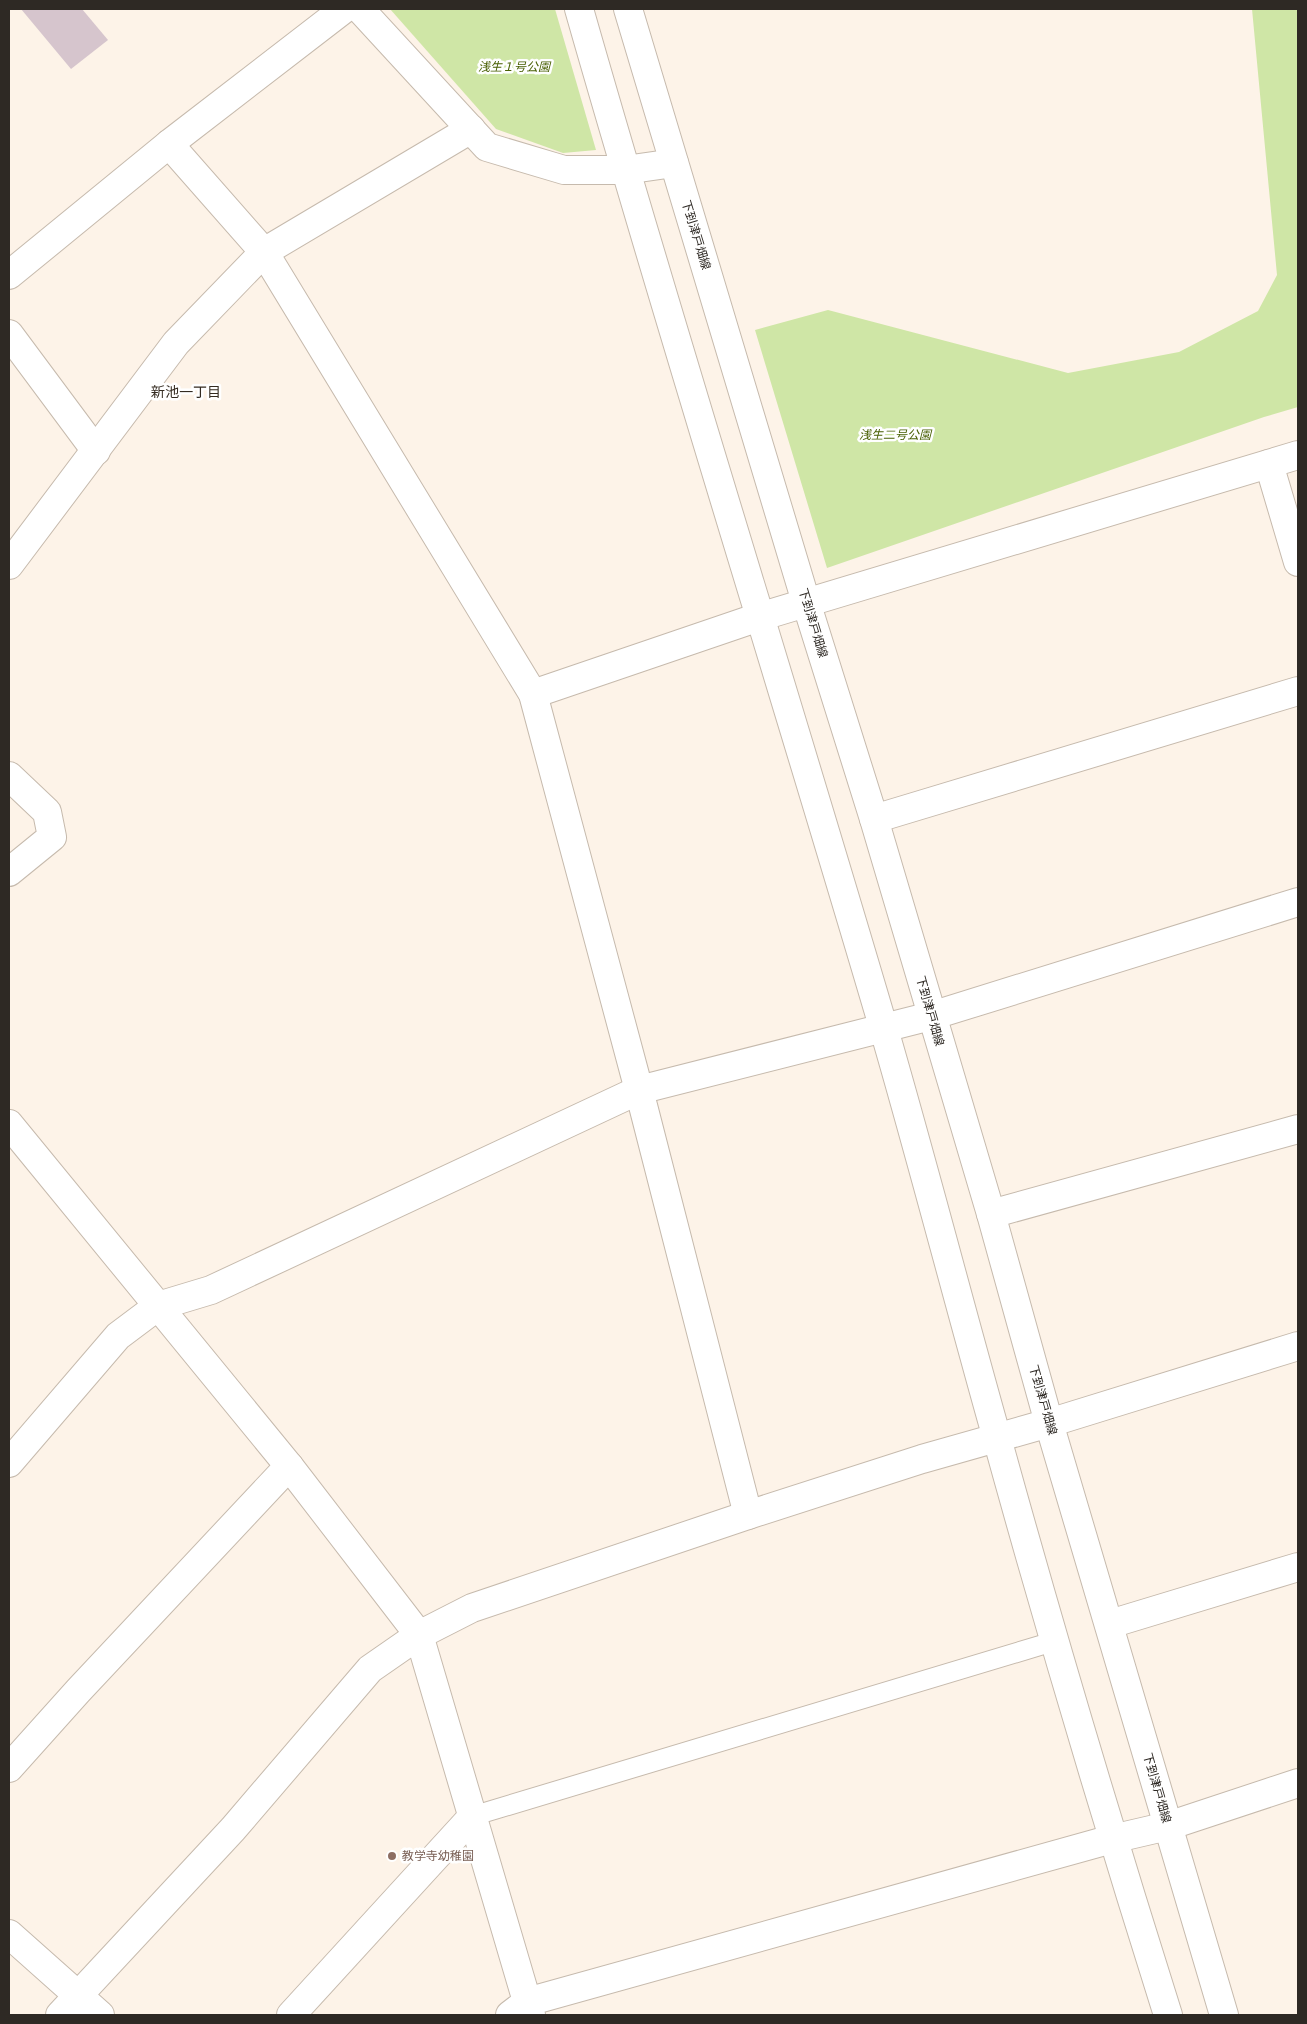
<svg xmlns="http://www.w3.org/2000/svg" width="1307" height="2024" viewBox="0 0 1307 2024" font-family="'Libre Baskerville','Noto Sans JP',serif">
	<rect width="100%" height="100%" fill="#fdf3e8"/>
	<g fill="#cfe6a6">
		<polygon points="390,9 555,9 596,150 563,153 496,129"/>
		<polygon points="1252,9 1298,9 1298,407 1264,417 827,568 755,330 828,310 1068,373 1179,352 1258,311 1277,275"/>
	</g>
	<polygon fill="#d6c5cd" points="21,9 82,9 108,40 71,69"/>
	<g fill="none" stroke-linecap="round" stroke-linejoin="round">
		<defs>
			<polyline id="service" points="473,1816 1055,1641"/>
			<g id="minor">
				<polyline points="169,144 264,252 533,694 639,1090 748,1515"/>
				<polyline points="9,275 169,144 344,9"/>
				<polyline points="9,334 96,451"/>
				<polyline points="1269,464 1298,562"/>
				<polyline points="9,565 176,343 264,252 471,129"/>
				<polyline points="533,694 759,617"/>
				<polyline points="9,776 47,812 52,837 9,872"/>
				<polyline points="874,819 1298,691"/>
				<polyline points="991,1214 1298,1129"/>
				<polyline points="9,1463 118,1336 158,1306 211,1290 639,1090 931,1016 1298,902"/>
				<polyline points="1110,1624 1298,1567"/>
				<polyline points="9,1768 78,1691 289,1466"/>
				<polyline points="9,1934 100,2015"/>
				<polyline points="60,2015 233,1829 370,1669 419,1635 472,1608 748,1515 922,1459 1049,1423 1298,1346"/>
				<polyline points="291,2015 473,1816"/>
				<polyline points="510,2015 527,2002 1112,1839 1168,1826 1298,1783"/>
			</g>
			<g id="tertiary">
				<polyline points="360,9 487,147 564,170 625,170 674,163"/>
				<polyline points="759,617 1298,455"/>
				<polyline points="9,1124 289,1466 419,1635 531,2015"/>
			</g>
			<g id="secondary">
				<path d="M 579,9 C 676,349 783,686 883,1026 C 922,1160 957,1296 995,1431 C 1049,1627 1107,1822 1168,2015"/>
				<polyline points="628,9 806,602 874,819 991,1214 1049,1423 1224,2015"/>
			</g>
		</defs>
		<use href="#service" stroke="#c6baad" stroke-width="21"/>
		<use href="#minor" stroke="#c6baad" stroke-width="30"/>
		<use href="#tertiary" stroke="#c6baad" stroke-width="30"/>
		<use href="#secondary" stroke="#c6baad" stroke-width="30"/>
		<use href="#service" stroke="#fff" stroke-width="19"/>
		<use href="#minor" stroke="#fff" stroke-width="28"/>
		<use href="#tertiary" stroke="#fff" stroke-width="28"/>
		<use href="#secondary" stroke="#fff" stroke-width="28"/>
	</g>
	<circle fill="#8d6e63" stroke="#fff" stroke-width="2" cx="392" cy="1856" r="5"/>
	<g text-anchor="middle" stroke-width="5" stroke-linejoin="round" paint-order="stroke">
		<g font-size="12" font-style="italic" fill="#496004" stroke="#fff">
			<text x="514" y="71">浅生１号公園</text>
			<text x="895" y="439">浅生二号公園</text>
		</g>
		<g font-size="12" fill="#2e2924" stroke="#fff">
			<text transform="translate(696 235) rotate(73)" y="4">下到津戸畑線</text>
			<text transform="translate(813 623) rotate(73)" y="4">下到津戸畑線</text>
			<text transform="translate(930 1011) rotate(74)" y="4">下到津戸畑線</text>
			<text transform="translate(1043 1400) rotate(74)" y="4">下到津戸畑線</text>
			<text transform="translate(1157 1788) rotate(74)" y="4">下到津戸畑線</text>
		</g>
		<g font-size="12" fill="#785e54" stroke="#fff" text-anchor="start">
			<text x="402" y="1860">教学寺幼稚園</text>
		</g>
		<g font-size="14" fill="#342b21" stroke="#fff">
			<text x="186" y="397">新池一丁目</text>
		</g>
	</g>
	<rect width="1307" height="2024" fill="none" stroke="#2e2924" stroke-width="20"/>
</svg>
